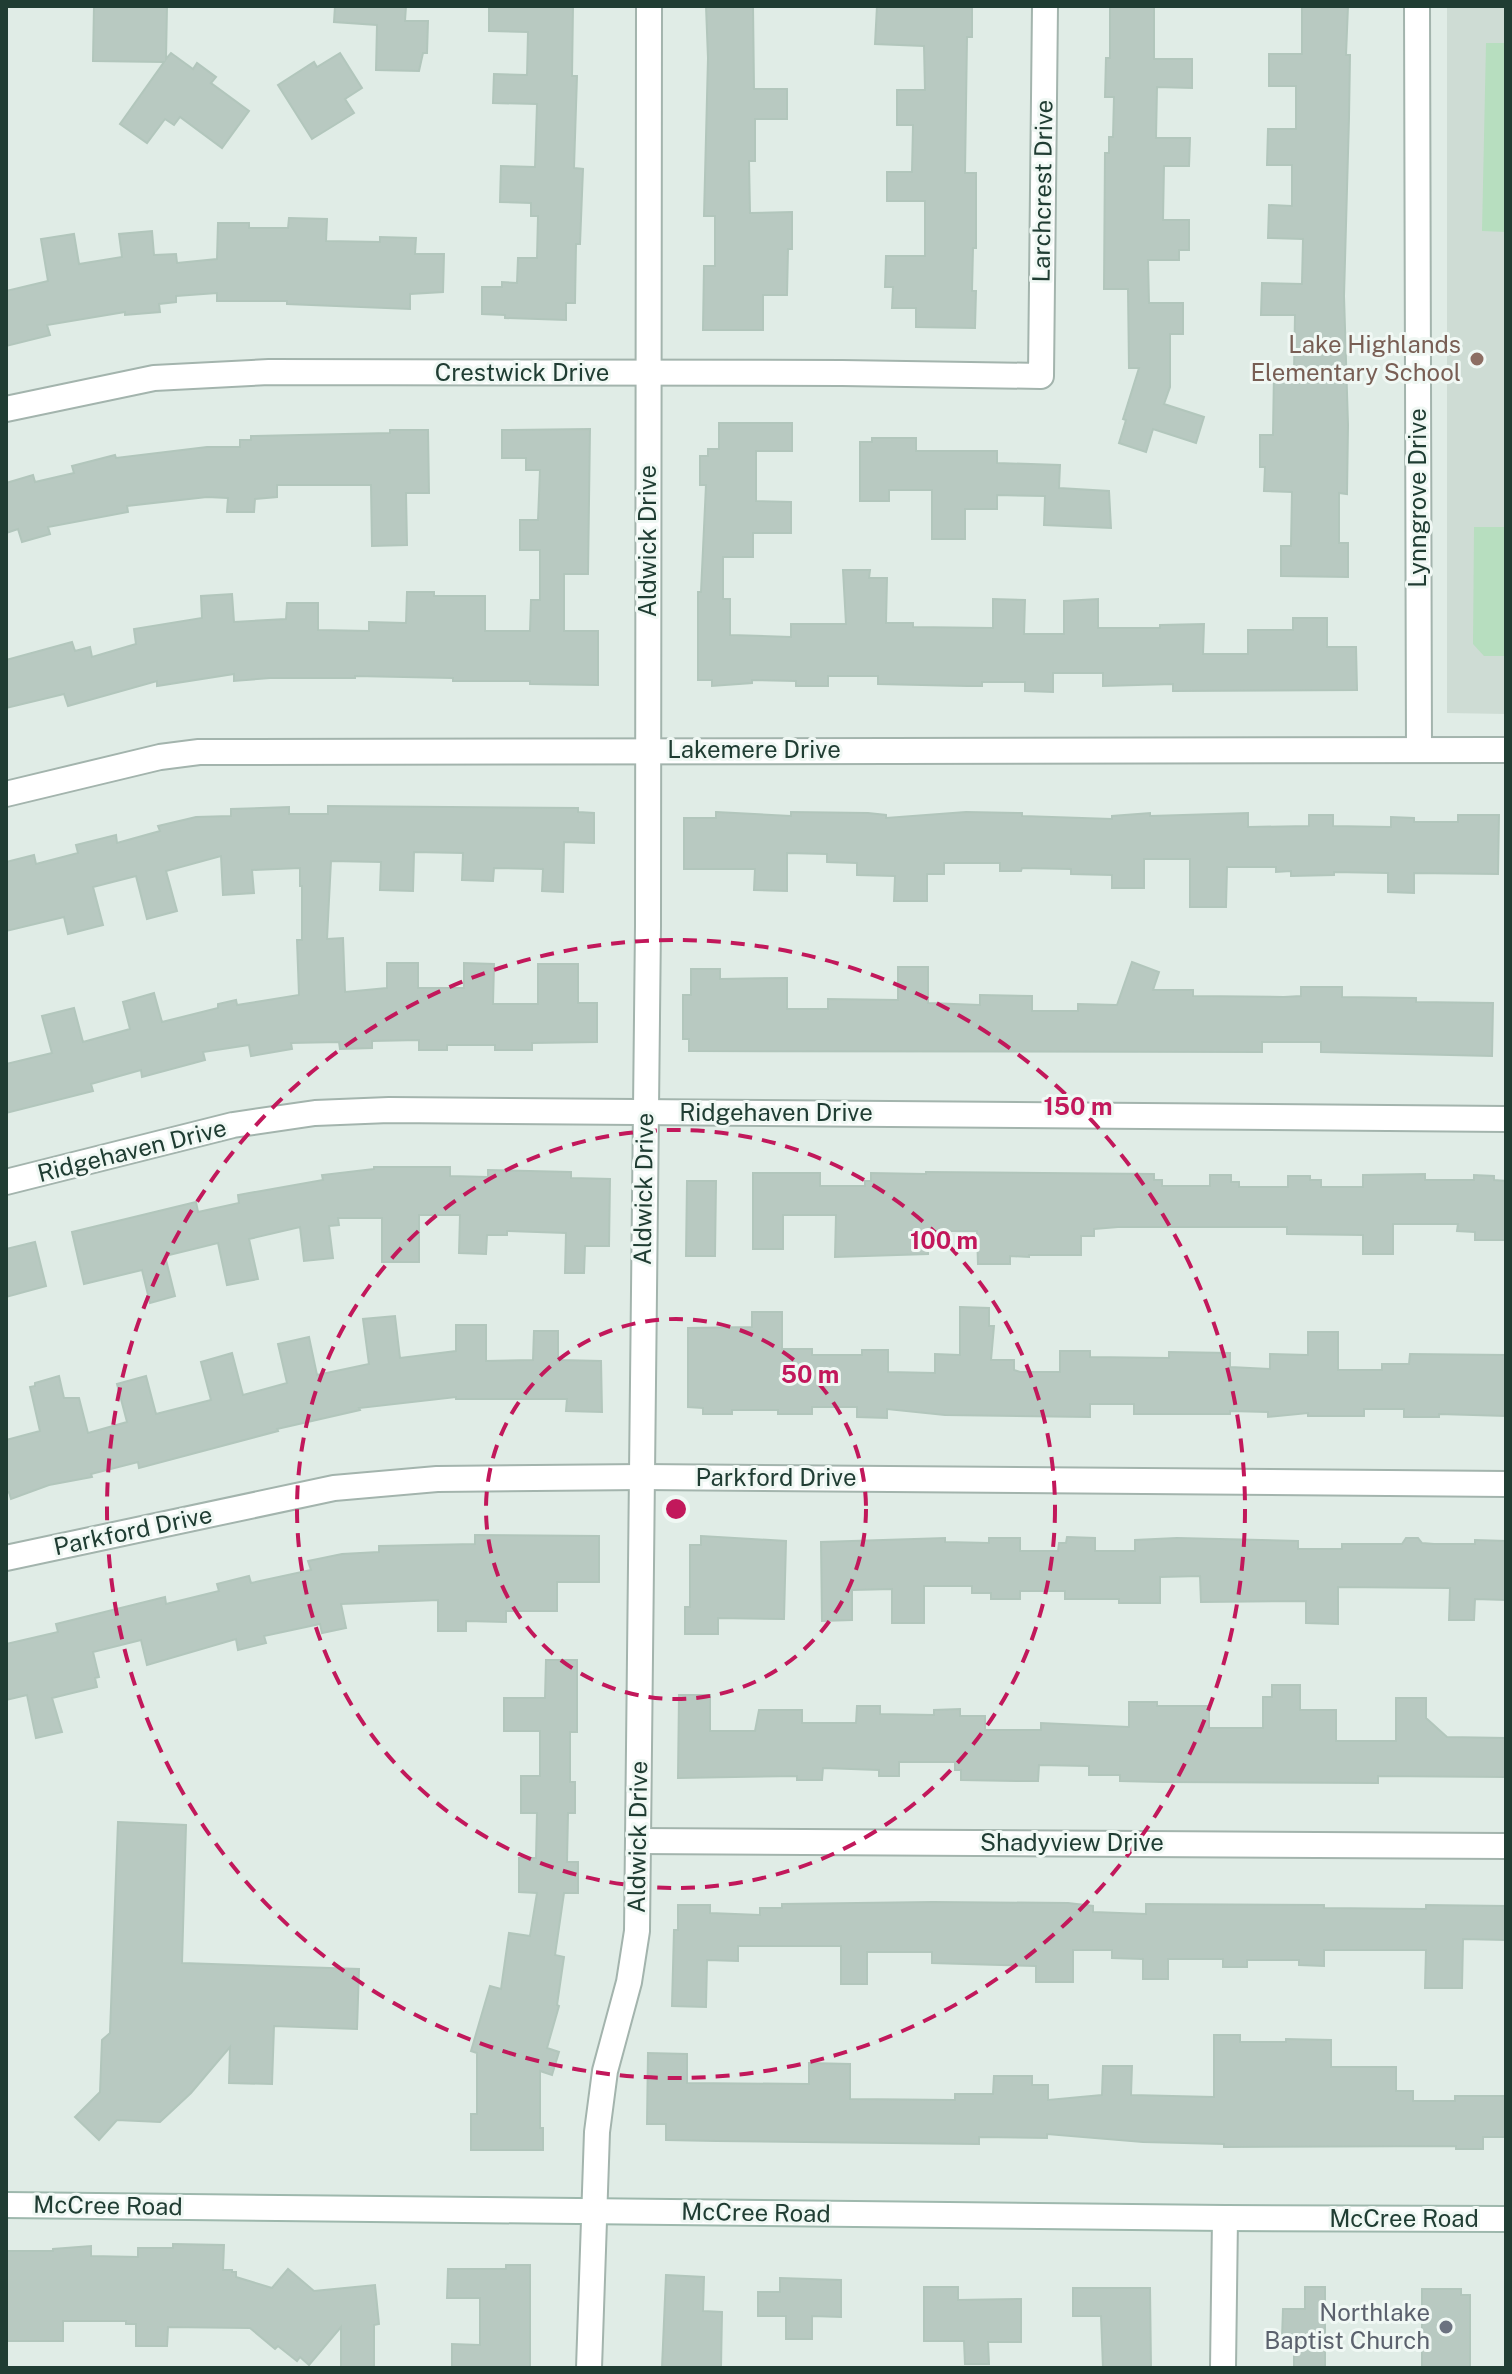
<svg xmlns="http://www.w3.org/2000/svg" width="1512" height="2374" viewBox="0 0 1512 2374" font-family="'Public Sans',sans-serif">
	<rect width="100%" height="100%" fill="#e0ece6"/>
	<polygon fill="#cedcd4" points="1447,6 1506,6 1506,714 1447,713"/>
	<g fill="#b7debf">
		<polygon points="1486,43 1506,43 1506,232 1482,231"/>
		<polygon points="1474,527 1506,527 1506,656 1484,656 1473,644"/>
	</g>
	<g fill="#b8c9c1" stroke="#b2c6bc" stroke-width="2">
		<polygon points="94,6 167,6 166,59 171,53 193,69 197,63 216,77 211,83 249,111 222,148 180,117 174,125 165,119 147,143 120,124 164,62 93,61"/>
		<polygon points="335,6 406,6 405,21 428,21 427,53 423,53 419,71 376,70 377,25 334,22"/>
		<polygon points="489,6 573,6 572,76 577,76 574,168 583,169 580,244 576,244 575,303 566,303 566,320 505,318 505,315 482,314 482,287 502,287 502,282 517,283 518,258 537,258 538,216 531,216 531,203 500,202 501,166 535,167 537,104 493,103 494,74 527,75 528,32 489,31"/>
		<polygon points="706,6 753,6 754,89 787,89 787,119 755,119 755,161 749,161 750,213 792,212 792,249 788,249 787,295 763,295 763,330 703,330 704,266 715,266 715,216 704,216 708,58"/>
		<polygon points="877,6 972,6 972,37 967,37 965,173 976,173 976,248 973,248 972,291 976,291 975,328 916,327 916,308 892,308 893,287 885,287 886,256 925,256 925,201 887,201 887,172 912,172 913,125 897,125 897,90 925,90 924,46 875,44"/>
		<polygon points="1110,6 1154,6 1154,59 1192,59 1192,88 1157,87 1156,138 1190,138 1189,166 1164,166 1163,220 1189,220 1189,250 1179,250 1179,260 1148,260 1149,303 1183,303 1183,334 1170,334 1170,387 1164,404 1204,417 1196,443 1153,429 1146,452 1119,443 1126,420 1123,419 1139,368 1129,368 1128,289 1104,289 1105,153 1109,153 1109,137 1113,137 1114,97 1105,97 1106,58 1110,58"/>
		<polygon points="1302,6 1348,6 1346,55 1350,55 1349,118 1344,296 1348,425 1347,494 1339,493 1339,543 1348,543 1348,577 1281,576 1281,546 1291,546 1292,492 1264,491 1265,467 1260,467 1260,435 1273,435 1274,372 1294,372 1295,315 1261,315 1262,283 1302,284 1303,239 1268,238 1269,205 1292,206 1292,165 1267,165 1268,129 1296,129 1296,86 1269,86 1269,54 1302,54"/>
		<polygon points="340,53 362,88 345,99 354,113 312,139 278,85 314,62 317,67"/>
		<polygon points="289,218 327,219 326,241 380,242 380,237 416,238 415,254 444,254 443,292 410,294 410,309 287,304 287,301 217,301 217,293 176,296 176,302 159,304 160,312 125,315 125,312 47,325 50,335 6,346 6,291 48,281 41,239 74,234 79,264 122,257 119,234 152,231 154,255 176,254 177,263 217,259 218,223 249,223 249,228 288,228"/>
		<polygon points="719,423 792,423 792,451 756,451 756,501 791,502 791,533 753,533 753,557 723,557 723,599 730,599 730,635 791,637 791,624 846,624 843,570 870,570 869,578 887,578 886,623 913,623 913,627 993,628 993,599 1025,600 1024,634 1064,634 1064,601 1098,599 1098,628 1160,628 1160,625 1204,624 1203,654 1248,654 1248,630 1293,630 1293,618 1327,618 1327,647 1356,647 1357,690 1173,691 1173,684 1103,686 1103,673 1053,673 1053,692 1025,691 1025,682 982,682 982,686 967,686 878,684 878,676 828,676 828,686 796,686 796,681 752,680 752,683 712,686 712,680 698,680 698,592 701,592 706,485 700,485 700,456 708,456 708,449 719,449"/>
		<polygon points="590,429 588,574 564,574 564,631 598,631 598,685 530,684 530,681 453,681 453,678 355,676 355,678 270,678 234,681 234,674 157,686 157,681 68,706 64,694 6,708 6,660 72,642 75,651 90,647 92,657 136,644 134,629 202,618 201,596 232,594 234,622 286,619 287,603 318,603 318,630 369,631 369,622 406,623 407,592 434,592 434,596 485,596 485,631 530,631 531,600 540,600 540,550 520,550 520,520 538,520 540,470 526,470 526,458 502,458 502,430"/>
		<polygon points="390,430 428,430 429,493 406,493 407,545 372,546 371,485 277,485 277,497 255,499 254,512 227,512 228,498 207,497 127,506 128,512 48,527 50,534 22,542 18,529 6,533 6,483 33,475 35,482 74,473 72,466 115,455 116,458 207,447 240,447 240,440 251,440 251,436 390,433"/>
		<polygon points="872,438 916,438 916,451 997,451 997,463 1060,465 1059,488 1109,491 1111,528 1044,525 1045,496 997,495 997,509 965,509 965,539 932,539 932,490 889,490 889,501 860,501 860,442 872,442"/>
		<polygon points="328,806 578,808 578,812 594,813 594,843 564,842 563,892 542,891 543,869 494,868 493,881 462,880 463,853 414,852 413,891 380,890 381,862 331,861 327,939 343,938 345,992 387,988 387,963 418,963 418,988 464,988 464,963 494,964 493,1004 538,1004 538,964 578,964 578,1003 597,1003 597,1042 532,1043 532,1050 495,1050 495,1045 447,1045 447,1050 419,1050 419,1040 372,1041 372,1048 340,1049 339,1042 291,1043 292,1049 251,1056 249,1045 203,1052 205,1060 142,1077 141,1070 91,1084 93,1091 6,1113 6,1064 52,1053 42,1016 74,1008 83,1042 130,1029 123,1002 154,993 162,1022 218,1008 218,1004 236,1000 237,1005 299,995 297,940 302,940 302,886 300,886 300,868 252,870 254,893 223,895 221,856 166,871 177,911 147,919 136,876 93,887 103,925 68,934 64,917 6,931 6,862 34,855 36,864 78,853 76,845 116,835 117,843 160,831 158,826 196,817 231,816 231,809 289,807 289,814 328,814"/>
		<polygon points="716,812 791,816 791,812 868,813 886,815 886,818 966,812 1022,813 1022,816 1112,819 1112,816 1150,813 1150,816 1248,813 1248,827 1309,826 1309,815 1333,815 1333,826 1391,827 1391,817 1414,818 1414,822 1458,822 1458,815 1499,815 1498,874 1414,873 1414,893 1388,892 1388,873 1334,872 1334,875 1291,876 1291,871 1276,872 1276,867 1227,867 1226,907 1190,907 1190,859 1144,859 1144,888 1112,888 1112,875 1071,874 1071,869 1022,868 1021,871 1000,871 1000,863 944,863 944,874 927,874 927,901 894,901 895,876 857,875 857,863 827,862 827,854 787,853 787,891 754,890 755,869 684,869 684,818 716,818"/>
		<polygon points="1132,962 1159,972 1153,990 1193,990 1193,996 1284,997 1301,996 1301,987 1342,987 1342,997 1416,998 1416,1002 1493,1003 1492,1056 1321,1052 1321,1042 1262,1042 1262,1052 689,1051 689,1039 683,1039 683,995 691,995 691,969 720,969 720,979 787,978 787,1009 828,1009 828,999 898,1000 898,967 928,967 928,1003 980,1005 980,995 1032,996 1032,1011 1078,1011 1078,1004 1117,1005"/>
		<polygon points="374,1167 450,1167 450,1176 488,1177 488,1170 571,1172 571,1178 610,1179 609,1246 585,1246 584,1273 565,1273 566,1233 507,1231 507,1235 487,1235 486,1254 459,1253 460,1215 419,1215 419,1262 382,1262 382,1218 338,1218 339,1225 329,1226 333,1258 304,1261 300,1227 249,1239 258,1279 227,1285 218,1243 165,1256 175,1296 150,1303 142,1270 84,1284 72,1232 196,1202 198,1212 239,1203 238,1195 323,1180 322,1175 374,1169"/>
		<polygon points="926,1172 1154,1174 1154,1180 1162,1180 1162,1186 1210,1186 1210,1175 1231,1175 1231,1182 1239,1182 1239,1187 1288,1187 1288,1176 1310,1176 1310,1180 1321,1180 1321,1187 1363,1187 1363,1175 1425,1174 1425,1180 1474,1180 1474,1175 1494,1176 1494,1180 1506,1181 1506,1240 1475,1240 1475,1232 1457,1231 1458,1224 1393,1224 1393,1254 1363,1254 1363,1235 1287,1234 1287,1227 1118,1227 1094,1229 1094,1236 1081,1236 1081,1255 1029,1255 1029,1257 1010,1256 1010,1264 978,1264 977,1231 928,1231 928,1254 835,1257 836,1215 783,1215 783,1249 753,1249 753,1173 820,1173 820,1186 865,1186 865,1181 871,1181 871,1173 926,1174"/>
		<polygon points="687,1181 716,1181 715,1256 686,1256"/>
		<polygon points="35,1242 46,1286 6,1297 6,1249"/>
		<polygon points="960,1307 989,1308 989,1326 994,1326 991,1360 1014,1360 1014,1370 1020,1372 1060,1372 1060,1351 1090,1351 1090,1357 1169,1358 1169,1352 1230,1353 1230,1367 1270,1369 1270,1354 1308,1355 1308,1332 1338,1332 1338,1370 1382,1370 1382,1364 1409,1364 1410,1354 1506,1355 1506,1416 1439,1414 1439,1417 1404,1417 1404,1409 1364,1409 1364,1416 1308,1416 1308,1413 1268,1417 1268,1412 1230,1411 1230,1414 1134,1414 1134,1404 1090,1404 1090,1417 945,1415 887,1409 887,1418 857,1417 857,1407 812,1407 812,1414 778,1414 778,1410 732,1410 732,1414 703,1414 703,1408 688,1407 688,1328 752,1327 752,1312 782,1312 782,1349 812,1349 812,1355 862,1355 862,1350 888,1350 888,1372 935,1373 935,1354 960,1355"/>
		<polygon points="395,1316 400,1358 456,1351 456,1325 486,1325 486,1361 533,1360 534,1331 558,1331 558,1360 601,1361 602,1412 566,1411 567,1399 456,1399 456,1397 359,1408 360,1410 277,1429 278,1431 139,1468 138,1462 91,1474 92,1477 49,1485 11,1499 9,1492 6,1493 6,1440 40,1431 30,1387 35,1386 35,1383 59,1376 64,1398 79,1398 88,1433 127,1422 117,1384 146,1376 156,1414 211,1400 201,1362 232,1353 243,1395 287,1383 278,1344 309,1337 317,1375 369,1364 363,1319"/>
		<polygon points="475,1535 599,1536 599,1582 557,1582 557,1611 506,1611 506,1622 466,1621 466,1631 438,1631 438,1600 341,1604 346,1628 322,1633 320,1624 264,1636 266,1643 238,1650 236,1639 147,1665 141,1640 93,1652 99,1677 95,1678 97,1687 52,1698 62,1732 36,1738 27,1695 6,1700 6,1644 58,1632 56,1624 165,1597 166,1604 219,1591 217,1584 249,1576 251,1583 311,1570 308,1561 342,1554 379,1552 379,1546 475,1544"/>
		<polygon points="701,1536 786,1541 784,1619 718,1618 718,1634 685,1634 685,1607 690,1607 690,1545 701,1545"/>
		<polygon points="1067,1537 1095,1538 1095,1551 1135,1551 1135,1540 1177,1538 1298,1541 1298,1549 1342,1549 1342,1544 1402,1544 1406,1538 1418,1538 1422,1543 1434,1544 1475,1544 1475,1540 1506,1541 1506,1600 1475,1599 1474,1620 1449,1620 1450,1588 1338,1587 1338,1624 1306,1623 1306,1601 1201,1602 1200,1576 1160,1577 1160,1603 1119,1603 1119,1599 1065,1599 1065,1591 1020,1591 1020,1599 991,1599 991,1593 972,1593 972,1586 924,1586 924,1623 892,1623 892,1589 852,1590 852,1620 822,1621 821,1542 945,1538 945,1542 989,1543 989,1538 1020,1538 1020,1551 1058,1551 1059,1543 1066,1543"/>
		<polygon points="546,1660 577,1660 577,1732 570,1732 570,1782 575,1782 575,1813 568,1813 567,1862 578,1862 578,1893 564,1893 555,1955 564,1957 557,2005 559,2006 547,2048 559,2052 552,2075 540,2071 540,2128 543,2128 543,2150 471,2150 471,2114 477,2114 477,2053 471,2051 490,1986 501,1989 509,1933 530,1936 537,1893 519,1892 519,1858 536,1858 537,1813 521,1813 521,1776 540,1776 540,1731 504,1731 504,1698 545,1698"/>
		<polygon points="1272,1685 1300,1685 1300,1710 1336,1710 1336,1741 1396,1741 1396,1698 1426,1698 1426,1718 1447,1737 1506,1738 1506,1777 1378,1776 1378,1783 1163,1782 1120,1781 1120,1775 1089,1775 1089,1766 1039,1765 1038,1781 1016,1781 961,1780 961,1770 955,1770 955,1762 899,1762 899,1776 879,1776 879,1770 823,1768 822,1780 797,1780 797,1776 678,1778 679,1695 710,1695 710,1731 755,1731 759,1710 802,1710 802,1723 856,1723 857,1706 880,1706 880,1714 934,1715 934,1710 960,1709 960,1716 985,1716 985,1730 1041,1730 1041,1723 1129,1727 1129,1702 1157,1702 1157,1706 1209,1706 1209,1728 1263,1728 1263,1697 1272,1697"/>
		<polygon points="118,1822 186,1825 182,1963 359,1969 357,2029 274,2026 272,2084 229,2083 230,2047 191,2093 160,2122 117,2120 99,2140 75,2117 100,2092 102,2040 110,2033"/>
		<polygon points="933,1902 1068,1903 1093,1906 1093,1912 1146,1914 1146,1904 1324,1905 1324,1908 1426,1909 1426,1905 1506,1906 1506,1940 1463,1939 1462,1988 1425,1988 1426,1950 1324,1950 1324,1966 1299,1965 1299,1960 1247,1960 1247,1967 1223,1967 1223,1959 1168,1959 1168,1979 1143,1979 1143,1959 1112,1958 1112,1950 1073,1950 1073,1982 1036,1982 1036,1966 932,1963 932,1952 867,1952 867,1984 841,1984 841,1946 738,1946 738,1961 707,1960 706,2007 672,2006 674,1930 678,1930 678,1905 710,1905 710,1913 760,1915 760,1908 782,1908 782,1904"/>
		<polygon points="1214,2035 1240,2035 1240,2042 1286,2042 1286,2039 1331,2040 1331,2067 1396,2067 1396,2091 1413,2091 1413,2101 1455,2101 1455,2096 1506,2096 1506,2137 1483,2137 1483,2149 1456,2149 1456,2146 1224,2147 1224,2144 1143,2142 1047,2134 1047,2138 979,2137 979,2144 716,2141 666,2140 666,2124 647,2124 648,2053 687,2054 687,2083 809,2084 809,2063 850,2064 850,2099 955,2100 955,2094 993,2094 994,2076 1032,2076 1032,2085 1048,2085 1048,2100 1102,2095 1103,2066 1132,2066 1131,2095 1214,2097"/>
		<polygon points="173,2244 224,2245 223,2270 232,2270 232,2272 236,2272 236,2277 272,2288 288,2269 314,2291 375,2285 379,2324 374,2325 374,2368 341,2368 341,2327 309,2365 300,2357 297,2361 278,2346 275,2349 250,2328 168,2327 167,2346 136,2346 136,2324 126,2324 126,2321 63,2321 63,2341 6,2341 6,2251 53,2251 53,2249 91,2246 91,2256 138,2257 138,2248 173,2248"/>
		<polygon points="506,2265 530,2265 530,2368 452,2368 452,2344 480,2345 480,2298 447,2298 448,2269 506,2269"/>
		<polygon points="666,2275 704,2277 703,2311 722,2312 721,2368 662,2368"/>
		<polygon points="780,2278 841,2280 841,2317 812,2316 812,2339 786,2339 786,2316 758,2316 758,2292 780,2292"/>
		<polygon points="924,2287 958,2287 958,2300 1021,2299 1021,2342 988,2342 989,2364 965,2364 964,2341 924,2341"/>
		<polygon points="1305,2287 1325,2287 1325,2368 1294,2368 1294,2339 1282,2339 1283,2309 1305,2309"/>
		<polygon points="1073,2288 1150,2288 1151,2368 1103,2368 1101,2316 1073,2316"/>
		<polygon points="1422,2289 1461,2289 1461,2295 1470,2295 1470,2368 1422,2368"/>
	</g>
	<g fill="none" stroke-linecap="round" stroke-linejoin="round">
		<defs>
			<g id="street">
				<polyline points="1417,6 1419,750"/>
				<polyline points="6,409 154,378 269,372 842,373 1041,376 1045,6"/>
				<polyline points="6,794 160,757 199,752 1506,750"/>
				<polyline points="6,1182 233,1125 315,1113 389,1110 1506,1119"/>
				<polyline points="6,1558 334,1488 437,1479 642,1477 1506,1484"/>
				<polyline points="638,1841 1506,1846"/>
				<polyline points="589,2368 597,2132 605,2071 629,1982 637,1931 648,926 649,6"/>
				<polyline points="1223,2368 1225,2218"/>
			</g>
			<polyline id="secondary" points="6,2205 1225,2218 1506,2219"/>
		</defs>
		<use href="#street" stroke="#a3b4ad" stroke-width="28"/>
		<use href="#secondary" stroke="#9eb8ad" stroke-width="28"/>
		<use href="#street" stroke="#fff" stroke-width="24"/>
		<use href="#secondary" stroke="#fff" stroke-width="24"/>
	</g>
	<g fill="none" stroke="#c2185b" stroke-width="4" stroke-dasharray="14 10">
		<circle cx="676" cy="1509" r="190"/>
		<circle cx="676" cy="1509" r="379"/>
		<circle cx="676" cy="1509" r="569"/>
	</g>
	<circle fill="#8d6e63" stroke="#f0f8f4" stroke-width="3" cx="1477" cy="359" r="8"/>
	<circle fill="#6b7280" stroke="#f0f8f4" stroke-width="3" cx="1446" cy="2327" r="8"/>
	<g text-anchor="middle" stroke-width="6" stroke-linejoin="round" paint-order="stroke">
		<g font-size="24" fill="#203d33" stroke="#f0f8f4">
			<text transform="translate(1043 191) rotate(-89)" y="8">Larchcrest Drive</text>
			<text x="522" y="381">Crestwick Drive</text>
			<text transform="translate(1418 498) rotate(-90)" y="8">Lynngrove Drive</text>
			<text transform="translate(648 541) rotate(-90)" y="8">Aldwick Drive</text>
			<text x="754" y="758">Lakemere Drive</text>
			<text x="776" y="1121">Ridgehaven Drive</text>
			<text transform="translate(132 1151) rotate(-14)" y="8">Ridgehaven Drive</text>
			<text transform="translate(644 1189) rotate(-89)" y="8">Aldwick Drive</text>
			<text x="776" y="1486">Parkford Drive</text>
			<text transform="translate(133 1531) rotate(-12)" y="8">Parkford Drive</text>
			<text transform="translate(638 1837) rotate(-89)" y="8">Aldwick Drive</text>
			<text x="1072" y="1851">Shadyview Drive</text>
			<text transform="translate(108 2206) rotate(1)" y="8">McCree Road</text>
			<text transform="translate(756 2213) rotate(1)" y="8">McCree Road</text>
			<text x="1404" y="2227">McCree Road</text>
		</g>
		<g font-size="24" fill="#785e54" stroke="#f0f8f4" text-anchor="end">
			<text x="1461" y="353">Lake Highlands<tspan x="1461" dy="28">Elementary School</tspan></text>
		</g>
		<g font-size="24" fill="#5b616d" stroke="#f0f8f4" text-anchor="end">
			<text x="1430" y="2321">Northlake<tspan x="1430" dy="28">Baptist Church</tspan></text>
		</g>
	</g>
	<circle cx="676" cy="1509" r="12" fill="#c2185b" stroke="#f0f8f4" stroke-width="4"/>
	<g font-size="24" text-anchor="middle" font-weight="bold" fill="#c2185b" stroke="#f0f8f4" stroke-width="6" stroke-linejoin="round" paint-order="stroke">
		<text x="1078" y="1115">150 m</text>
		<text x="944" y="1249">100 m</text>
		<text x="810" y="1383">50 m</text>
	</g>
	<rect width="1512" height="2374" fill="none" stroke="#203d33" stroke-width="16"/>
</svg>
